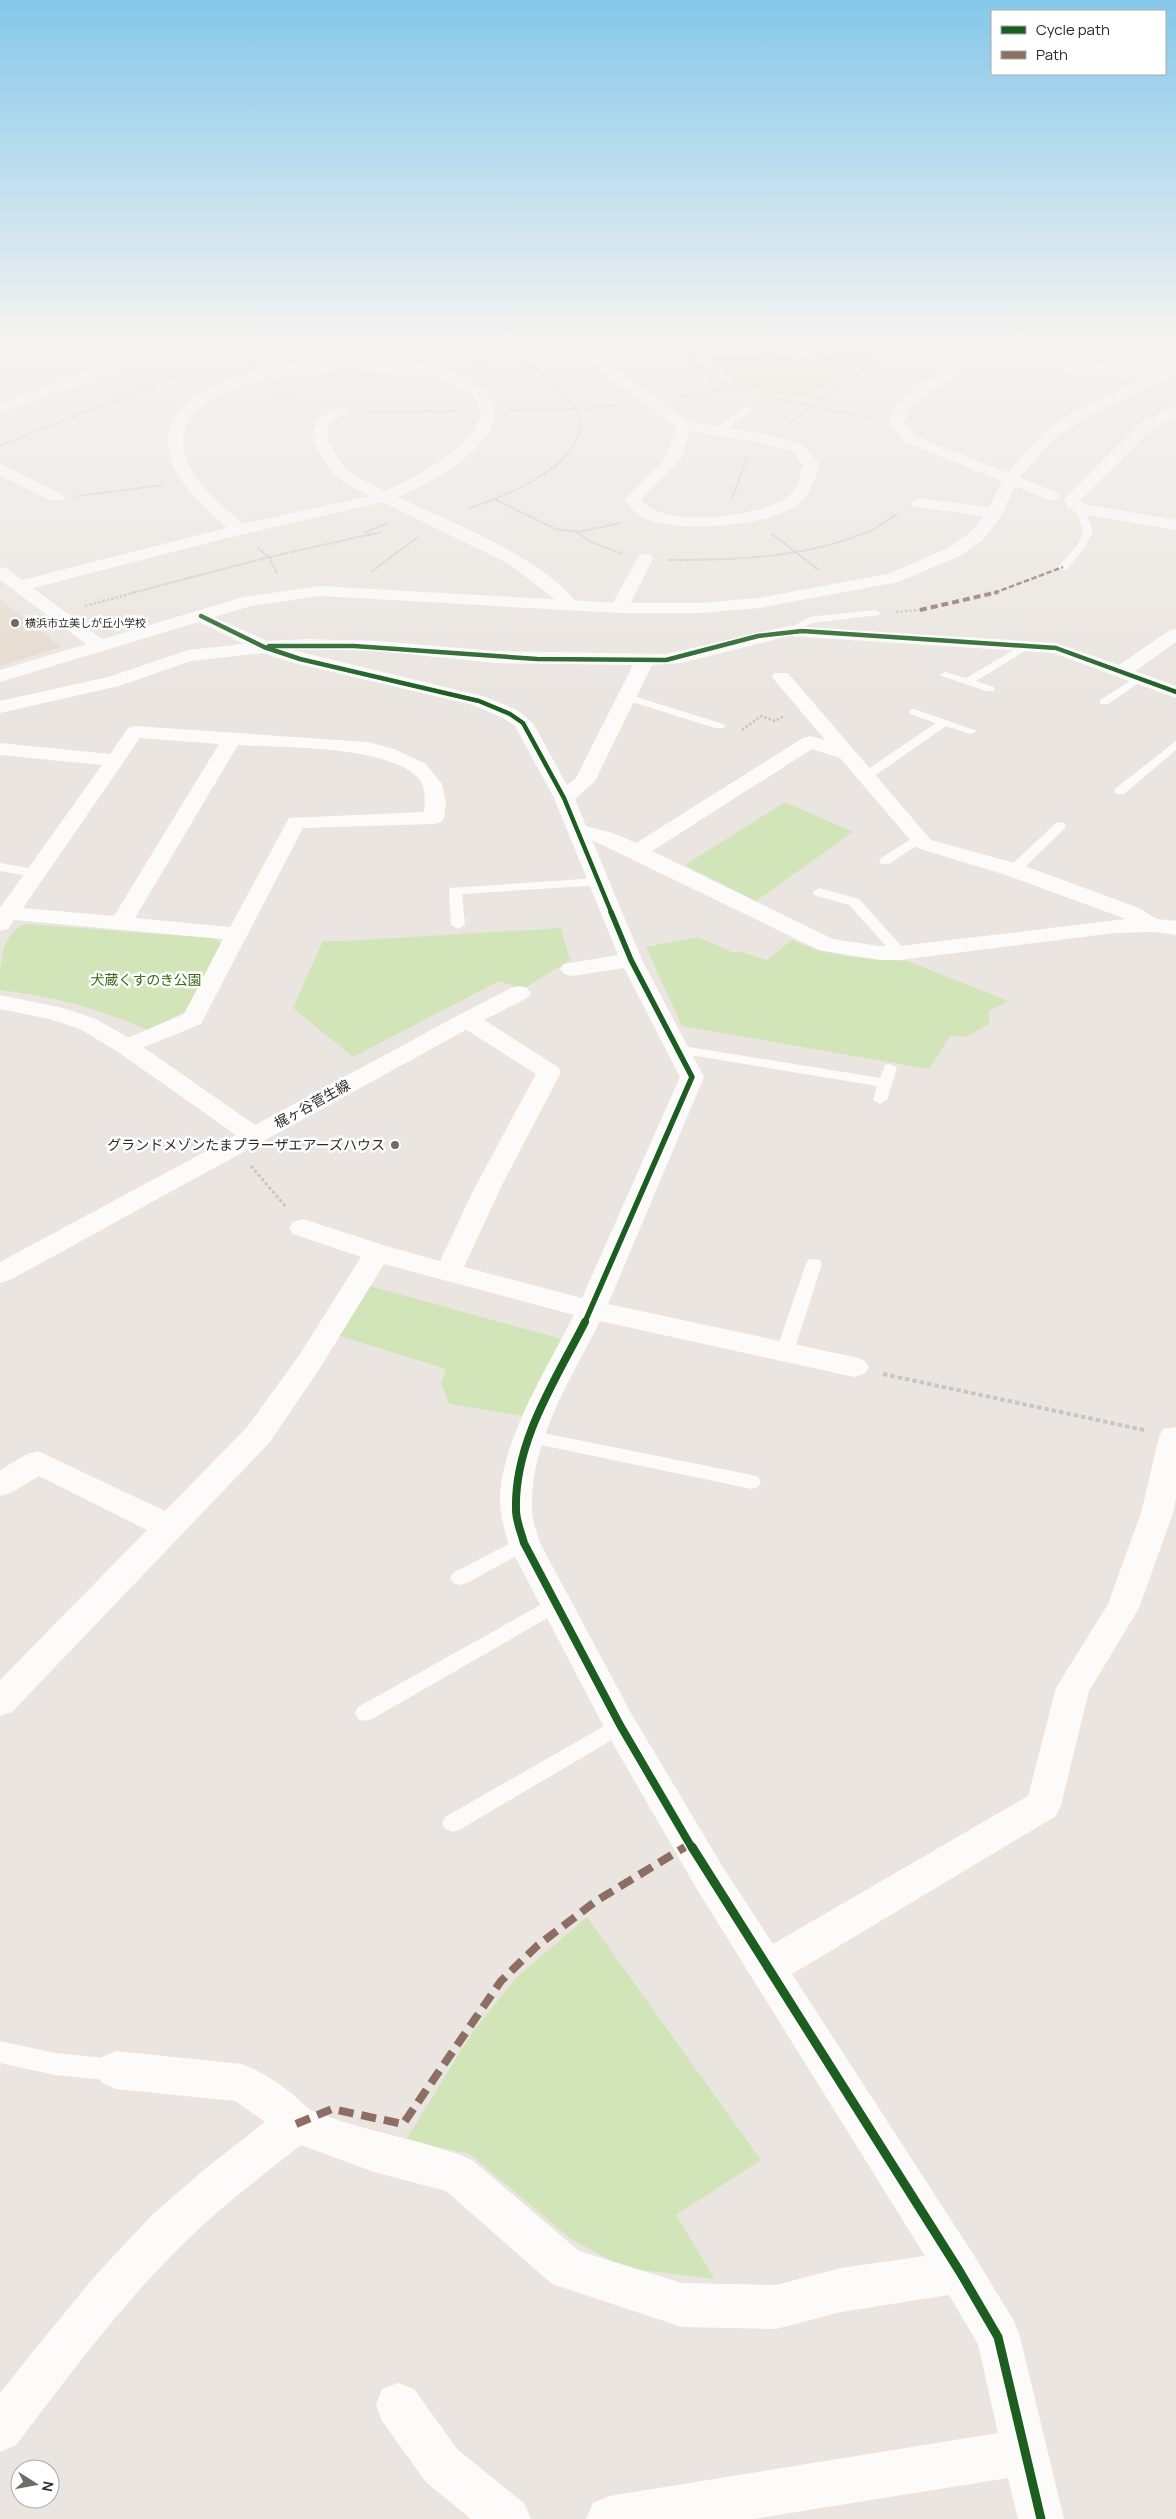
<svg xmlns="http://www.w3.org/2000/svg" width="1176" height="2519" viewBox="0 0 1176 2519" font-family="Manrope,'Noto Sans JP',sans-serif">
	<rect width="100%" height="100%" fill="#eae5e0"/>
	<polygon fill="#e5dace" points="0,599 61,647 0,666"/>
	<g fill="#d2e5b8">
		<polygon points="840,343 887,344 807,399 739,387 709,357 774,351 793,356 818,355 840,350"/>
		<polygon points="785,802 853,832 756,901 685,865"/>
		<path d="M 25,924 L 213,938 L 222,944 L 186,1011 L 148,1030 C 96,1008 57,997 0,990 C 0,964 0,935 25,924 Z"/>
		<polygon points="561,928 570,960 523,989 499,981 353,1057 293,1008 323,941 346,941"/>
		<polygon points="698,937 732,952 741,952 767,960 792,940 816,950 851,957 907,961 1008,1001 989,1011 989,1024 965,1037 950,1036 929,1069 682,1026 646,947"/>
		<polygon points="366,1285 565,1340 525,1416 449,1404 441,1383 446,1369 337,1335"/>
		<polygon points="587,1917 761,2160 676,2215 715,2279 625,2268 571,2239 470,2154 406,2140 471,2034 516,1978"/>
	</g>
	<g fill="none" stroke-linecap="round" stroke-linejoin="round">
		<g stroke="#c6c6c6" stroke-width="2" stroke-dasharray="2 1" stroke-linecap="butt">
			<path d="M 415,343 C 443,344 471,343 498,350 C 522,356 544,374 561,391 C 570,401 581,412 580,427 C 577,469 501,497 468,509"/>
			<polyline points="673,343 711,379 740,391"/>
			<polyline points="239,352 253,355"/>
			<polyline points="685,355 759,349"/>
			<polyline points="473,363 500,350 531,343"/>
			<polyline points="276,396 309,404"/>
			<polyline points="681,396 727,389"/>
			<polyline points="763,396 874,419"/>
			<polyline points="509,410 578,409 618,405"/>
			<polyline points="364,412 460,411"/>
			<polyline points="790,423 880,358"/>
			<polyline points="0,446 175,376"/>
			<polyline points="78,496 164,485"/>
			<polyline points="732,499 747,458"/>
			<polyline points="496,500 556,529 577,532 621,523"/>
			<polyline points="577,532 589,541 622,554"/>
			<polyline points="772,534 819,570"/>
			<polyline points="371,535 365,532 388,523"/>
			<polyline points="258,548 270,558 277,574"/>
			<path d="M 668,560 C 736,560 808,558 872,530 C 881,525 889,519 898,514"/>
			<polyline points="371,572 418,537"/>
			<polyline points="132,593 269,557 381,532"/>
		</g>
		<g stroke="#c6c6c6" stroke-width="2.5" stroke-dasharray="2.5 2" stroke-linecap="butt">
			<polyline points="85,606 137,592"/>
			<polyline points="896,612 920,610"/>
			<polyline points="742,730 761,716 775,721 784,716"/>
		</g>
		<polyline stroke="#c6c6c6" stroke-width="3" stroke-dasharray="3 2.5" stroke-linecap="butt" points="251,1166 286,1207"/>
		<polyline stroke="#c6c6c6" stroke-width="4" stroke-dasharray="4.5 3" stroke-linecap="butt" points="883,1374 1144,1430"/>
		<g fill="#fcfbfa" fill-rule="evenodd">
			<polygon points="746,407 753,409 721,433 715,433 715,429"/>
			<path d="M 1074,502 C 1086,507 1089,521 1093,532 L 1085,547 L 1067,569 L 1063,570 L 1058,567 L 1078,544 L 1083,532 L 1078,516 L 1069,505 Z"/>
			<polygon points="875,610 880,613 879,615 812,623 789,634 784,631 810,617"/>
			<polygon points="1024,644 1029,647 1028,649 976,681 994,687 994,691 986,691 939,675 945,672 966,678"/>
			<polygon points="1139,675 1145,678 1143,680 1108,704 1100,704 1100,700"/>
			<polygon points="627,694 723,724 725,726 723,728 715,728 623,699 621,697"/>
			<polygon points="914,709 977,731 971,734 946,726 870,779 862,779 862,773 936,723 910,714 910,710"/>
			<polygon points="1176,741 1176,750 1124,794 1116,794 1114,791 1116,788"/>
			<polygon points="1060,822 1064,823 1066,826 1064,829 1019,873 1009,873 1008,870 1009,867 1056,823"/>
			<polygon points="918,835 924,839 922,842 889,864 881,864 879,861 881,858"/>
			<polygon points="0,863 35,869 41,873 35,877 0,871"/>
			<polygon points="598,878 604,882 603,885 462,894 465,925 458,929 451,925 449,891 450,888"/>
			<polygon points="819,888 859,899 905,950 907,953 905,956 895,956 849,905 814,895 813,892"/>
			<polygon points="677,1045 880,1078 885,1065 890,1064 897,1068 887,1100 880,1104 873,1100 877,1086 672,1052 670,1049"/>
			<polygon points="814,1259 820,1260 822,1264 794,1351 791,1355 779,1355 776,1351 806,1264 808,1260"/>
			<polygon points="528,1430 752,1475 758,1477 761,1482 758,1487 752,1489 522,1441 519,1436 522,1431"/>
			<polygon points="524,1536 531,1538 533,1543 531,1548 467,1583 460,1585 453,1583 450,1578 453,1573"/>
			<polygon points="558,1595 565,1598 568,1603 565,1608 372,1719 365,1721 358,1719 355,1713 358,1707"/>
			<polygon points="620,1717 627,1719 630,1725 627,1731 461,1829 453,1832 445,1829 442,1823 445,1817"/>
			<polygon points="0,2041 55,2053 116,2059 124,2062 128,2070 124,2078 116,2081 55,2075 0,2063"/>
		</g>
		<g fill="#fcfbfa" fill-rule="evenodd">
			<path d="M 163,343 L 181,343 L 167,350 C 187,350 206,341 226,343 L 224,346 L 184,358 L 148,358 L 0,413 L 0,404 Z"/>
			<path d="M 578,343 L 592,343 L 637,385 L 689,422 L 765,434 L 802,445 L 819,463 C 816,476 812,491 802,501 C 776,527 679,533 647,519 C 636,515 631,508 625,499 L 665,459 L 676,427 L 614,381 ZM 689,431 L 763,443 L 792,451 L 803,464 C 801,474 798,488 790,495 C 765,517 661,531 641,499 L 677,463 L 683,454 Z"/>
			<path d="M 773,343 C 790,341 799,350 819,346 L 817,343 L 831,343 L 835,348 L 833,351 C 813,357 796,357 776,350 Z"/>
			<polygon points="887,343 923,343 1159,373 1166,377 1159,381 976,358 909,408 904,423 915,436 1058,493 1060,496 1052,501 905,442 889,423 897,403 961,356 894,347"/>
			<path d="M 346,360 C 382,361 451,364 480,387 C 533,429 429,485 398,497 C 449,522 546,558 578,605 L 575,609 L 563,609 L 556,600 L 509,564 L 383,502 L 223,539 L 33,588 L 106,642 L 109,646 L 106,650 L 94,650 L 0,580 L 0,567 L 6,568 L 22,580 L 227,528 C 208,509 184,491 173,465 C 137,380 295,362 346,360 ZM 346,368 C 382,370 439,370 468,392 C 516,428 410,481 385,491 L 356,477 L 344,468 L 328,440 L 329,423 L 348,412 L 346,409 L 336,409 L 317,418 L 312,440 C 332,475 333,478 370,496 L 242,524 C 224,506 199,489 189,465 C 153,385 298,371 346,368 Z"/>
			<polygon points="1176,406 1176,416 1151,429 1080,501 1087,505 1176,520 1176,530 1083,514 1068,508 1064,500 1066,497 1141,423"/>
			<polygon points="0,464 62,494 64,497 62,500 50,500 0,475"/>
			<polygon points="918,498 995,508 1003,513 995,518 912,506 910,503"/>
			<polygon points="645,554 651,555 653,559 628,608 625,612 613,612 610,608 637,559 639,555"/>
			<path d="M 201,611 L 267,641 L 306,639 L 377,641 L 496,651 L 666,654 L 789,626 L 1056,643 L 1119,665 L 1170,630 L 1176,629 L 1176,642 L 1135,671 L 1176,686 L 1176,698 L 1053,653 L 789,636 L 681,663 L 652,665 L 595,781 L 575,799 L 586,826 L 613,833 L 636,843 L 803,738 L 810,736 L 825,740 L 772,677 L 774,673 L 788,673 L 931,840 L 1022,865 L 1139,908 L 1157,919 L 1176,921 L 1176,935 L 1154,932 L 1114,933 L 900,960 L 879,960 L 819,950 L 592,840 L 642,960 L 704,1077 L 608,1304 L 854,1357 L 864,1360 L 869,1367 L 864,1374 L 854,1377 L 600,1321 C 570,1381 530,1441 532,1510 C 532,1521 537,1532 540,1543 L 632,1715 L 724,1869 L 773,1944 L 1028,1796 L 1056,1688 L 1108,1604 L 1141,1513 L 1159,1437 L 1163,1429 L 1176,1427 L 1176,1498 L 1173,1513 L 1139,1608 L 1089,1691 L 1061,1805 L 1056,1816 L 792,1974 L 975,2257 L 1014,2321 L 1020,2337 L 1064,2519 L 1018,2519 L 1008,2478 L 753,2519 L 586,2519 L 593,2503 L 609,2496 L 998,2433 L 978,2344 L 949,2295 L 841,2312 L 776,2329 L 682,2327 L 552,2284 L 446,2191 L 374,2172 L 301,2145 C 260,2177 218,2209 181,2246 C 120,2306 68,2377 16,2445 L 0,2452 L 0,2393 L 39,2344 L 95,2276 L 152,2215 L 206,2168 L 265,2122 L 235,2101 L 116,2089 L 102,2083 L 96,2070 L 102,2057 L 116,2051 L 242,2064 C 260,2071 276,2081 291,2093 C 298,2098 304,2106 311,2110 C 363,2132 420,2138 472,2160 L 579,2251 L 682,2283 L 776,2285 L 841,2268 L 925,2256 L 698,1891 L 608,1735 L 508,1543 C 506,1533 502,1523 501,1513 C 492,1454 548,1367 574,1315 L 384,1264 L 320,1368 L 270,1442 L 12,1712 L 0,1716 L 0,1680 L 147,1530 L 39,1476 L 11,1493 L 0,1496 L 0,1470 L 27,1454 L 38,1451 L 165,1511 L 248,1426 L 300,1354 L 361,1257 L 293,1234 L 289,1228 L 293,1222 L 303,1219 L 386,1246 L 440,1261 L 475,1187 L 536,1074 L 459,1025 L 455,1020 L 459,1015 L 511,988 L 519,986 L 527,988 L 531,993 L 527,998 L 484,1020 L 558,1067 L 561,1072 L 501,1187 L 464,1267 L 582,1298 L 680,1077 L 624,968 L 572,976 L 564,974 L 560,969 L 564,964 L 618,955 L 554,798 L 515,726 L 503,718 L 473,705 L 294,663 L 263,653 L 191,661 L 119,686 L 0,713 L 0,701 L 108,677 L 188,650 L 244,644 L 195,620 L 192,616 L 195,612 ZM 306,649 L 377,651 L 496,663 L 633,665 L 576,778 L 567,785 L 533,723 L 517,710 L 486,697 L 292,650 ZM 812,749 L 840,758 L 917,848 L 1006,875 L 1126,919 L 900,946 L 879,946 L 833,939 L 652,851 Z"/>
			<path d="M 135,726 L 367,742 L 394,749 L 426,764 L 442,784 L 446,803 L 444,818 L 441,822 L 434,824 L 303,828 L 201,1024 L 127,1054 L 118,1052 L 115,1047 L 118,1042 L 184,1014 L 223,939 L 14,920 L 8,929 L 0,931 L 0,908 L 102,765 L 0,755 L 0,743 L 110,754 L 128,728 ZM 140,738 L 219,744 L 114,916 L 23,908 ZM 238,745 C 282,748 389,745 419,779 C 426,788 425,801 424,812 L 289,818 L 230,927 L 135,918 Z"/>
			<polygon points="398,2383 414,2389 458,2450 524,2503 531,2519 471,2519 426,2482 382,2421 376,2405 382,2389"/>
		</g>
		<g fill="#fcfbfa" fill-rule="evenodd">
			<polygon points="41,343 60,343 58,346 0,366 0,357"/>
			<polygon points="1176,364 1176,373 1086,417 1057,435 1017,481 1003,513 983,540 960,556 898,582 758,608 701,613 619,613 320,596 251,606 0,682 0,670 243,597 320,586 619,603 701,603 758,598 888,574 948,548 971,532 987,512 1004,477 1047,429 1076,411"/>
			<polygon points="0,995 63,1008 96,1019 136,1042 255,1125 459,1015 467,1013 475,1015 479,1020 475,1025 10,1280 0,1283 0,1262 236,1135 118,1052 80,1029 50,1019 0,1009"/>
		</g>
		<polyline stroke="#8d6e63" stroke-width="2.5" stroke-dasharray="5.5 2.5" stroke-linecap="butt" points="994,593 1063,567"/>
		<polyline stroke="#8d6e63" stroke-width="4" stroke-dasharray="7 4" stroke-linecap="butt" points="920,610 998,592"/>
		<polyline stroke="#8d6e63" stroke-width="5.5" stroke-dasharray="12 5.5" stroke-linecap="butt" points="683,1848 690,1844"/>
		<polyline stroke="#8d6e63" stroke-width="8" stroke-dasharray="15 8" stroke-linecap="butt" points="296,2124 332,2109 403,2124 501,1981 537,1946 596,1901 685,1847"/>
		<defs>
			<g id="cycleway-far3">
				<polyline points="201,616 264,647 300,659 479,701 510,714 523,723 564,798 612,914"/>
				<polyline points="269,646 354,646 537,659 666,660 758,636 802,631 1056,648 1176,692"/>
			</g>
			<polyline id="cycleway-far2" points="584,1324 692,1077 631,960 611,912"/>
			<path id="cycleway-far1" d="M 585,1322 C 555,1381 514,1442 516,1510 C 516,1521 521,1532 524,1543 L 620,1725 L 692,1848"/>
			<polyline id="cycleway" points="692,1847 960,2272 998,2337 1041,2519"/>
		</defs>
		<use href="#cycleway-far3" stroke="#fff" stroke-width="7"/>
		<use href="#cycleway-far2" stroke="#fff" stroke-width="9"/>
		<use href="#cycleway-far1" stroke="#fff" stroke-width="11"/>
		<use href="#cycleway" stroke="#fff" stroke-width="12"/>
		<use href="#cycleway-far3" stroke="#1b5e20" stroke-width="4.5"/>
		<use href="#cycleway-far2" stroke="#1b5e20" stroke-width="5.5"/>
		<use href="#cycleway-far1" stroke="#1b5e20" stroke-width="8"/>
		<use href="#cycleway" stroke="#1b5e20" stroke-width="9"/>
	</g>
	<linearGradient id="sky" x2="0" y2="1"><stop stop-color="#85c8ea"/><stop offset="0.49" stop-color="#f6f3f1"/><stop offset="1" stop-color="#f6f3f1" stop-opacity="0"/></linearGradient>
	<rect width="1176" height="695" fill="url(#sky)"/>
	<g fill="#6e6c6a" stroke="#fff" stroke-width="2">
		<circle cx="15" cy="623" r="5"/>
		<circle cx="395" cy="1145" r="5"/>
	</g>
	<g text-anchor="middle" stroke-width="5" stroke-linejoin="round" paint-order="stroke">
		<g font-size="11" fill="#2b2b2b" stroke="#fff" text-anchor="start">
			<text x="25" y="627">横浜市立美しが丘小学校</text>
		</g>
		<g font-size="14" fill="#376b18" stroke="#fff">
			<text x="146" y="985">犬蔵くすのき公園</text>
		</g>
		<g font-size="14" fill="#2b2b2b" stroke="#fff">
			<text transform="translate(312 1104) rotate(-29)" y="5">梶ヶ谷菅生線</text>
		</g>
		<g font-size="14" fill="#2b2b2b" stroke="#fff" text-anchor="end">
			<text x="385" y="1150">グランドメゾンたまプラーザエアーズハウス</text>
		</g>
	</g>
	<rect x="991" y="10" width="175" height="65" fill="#ffffff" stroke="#aaaaaa"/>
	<rect x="1001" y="26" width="25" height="8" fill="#1b5e20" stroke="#aaaaaa"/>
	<text x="1036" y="35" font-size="15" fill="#2b2b2b">Cycle path</text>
	<rect x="1001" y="51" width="25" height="8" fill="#8d6e63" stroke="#aaaaaa"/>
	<text x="1036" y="60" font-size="15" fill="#2b2b2b">Path</text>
	<g transform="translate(35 2484) rotate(101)"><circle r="24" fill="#ffffff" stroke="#aaaaaa"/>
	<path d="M0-4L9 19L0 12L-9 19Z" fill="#6e6c6a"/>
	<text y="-8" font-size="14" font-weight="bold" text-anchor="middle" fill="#2b2b2b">N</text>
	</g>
</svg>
